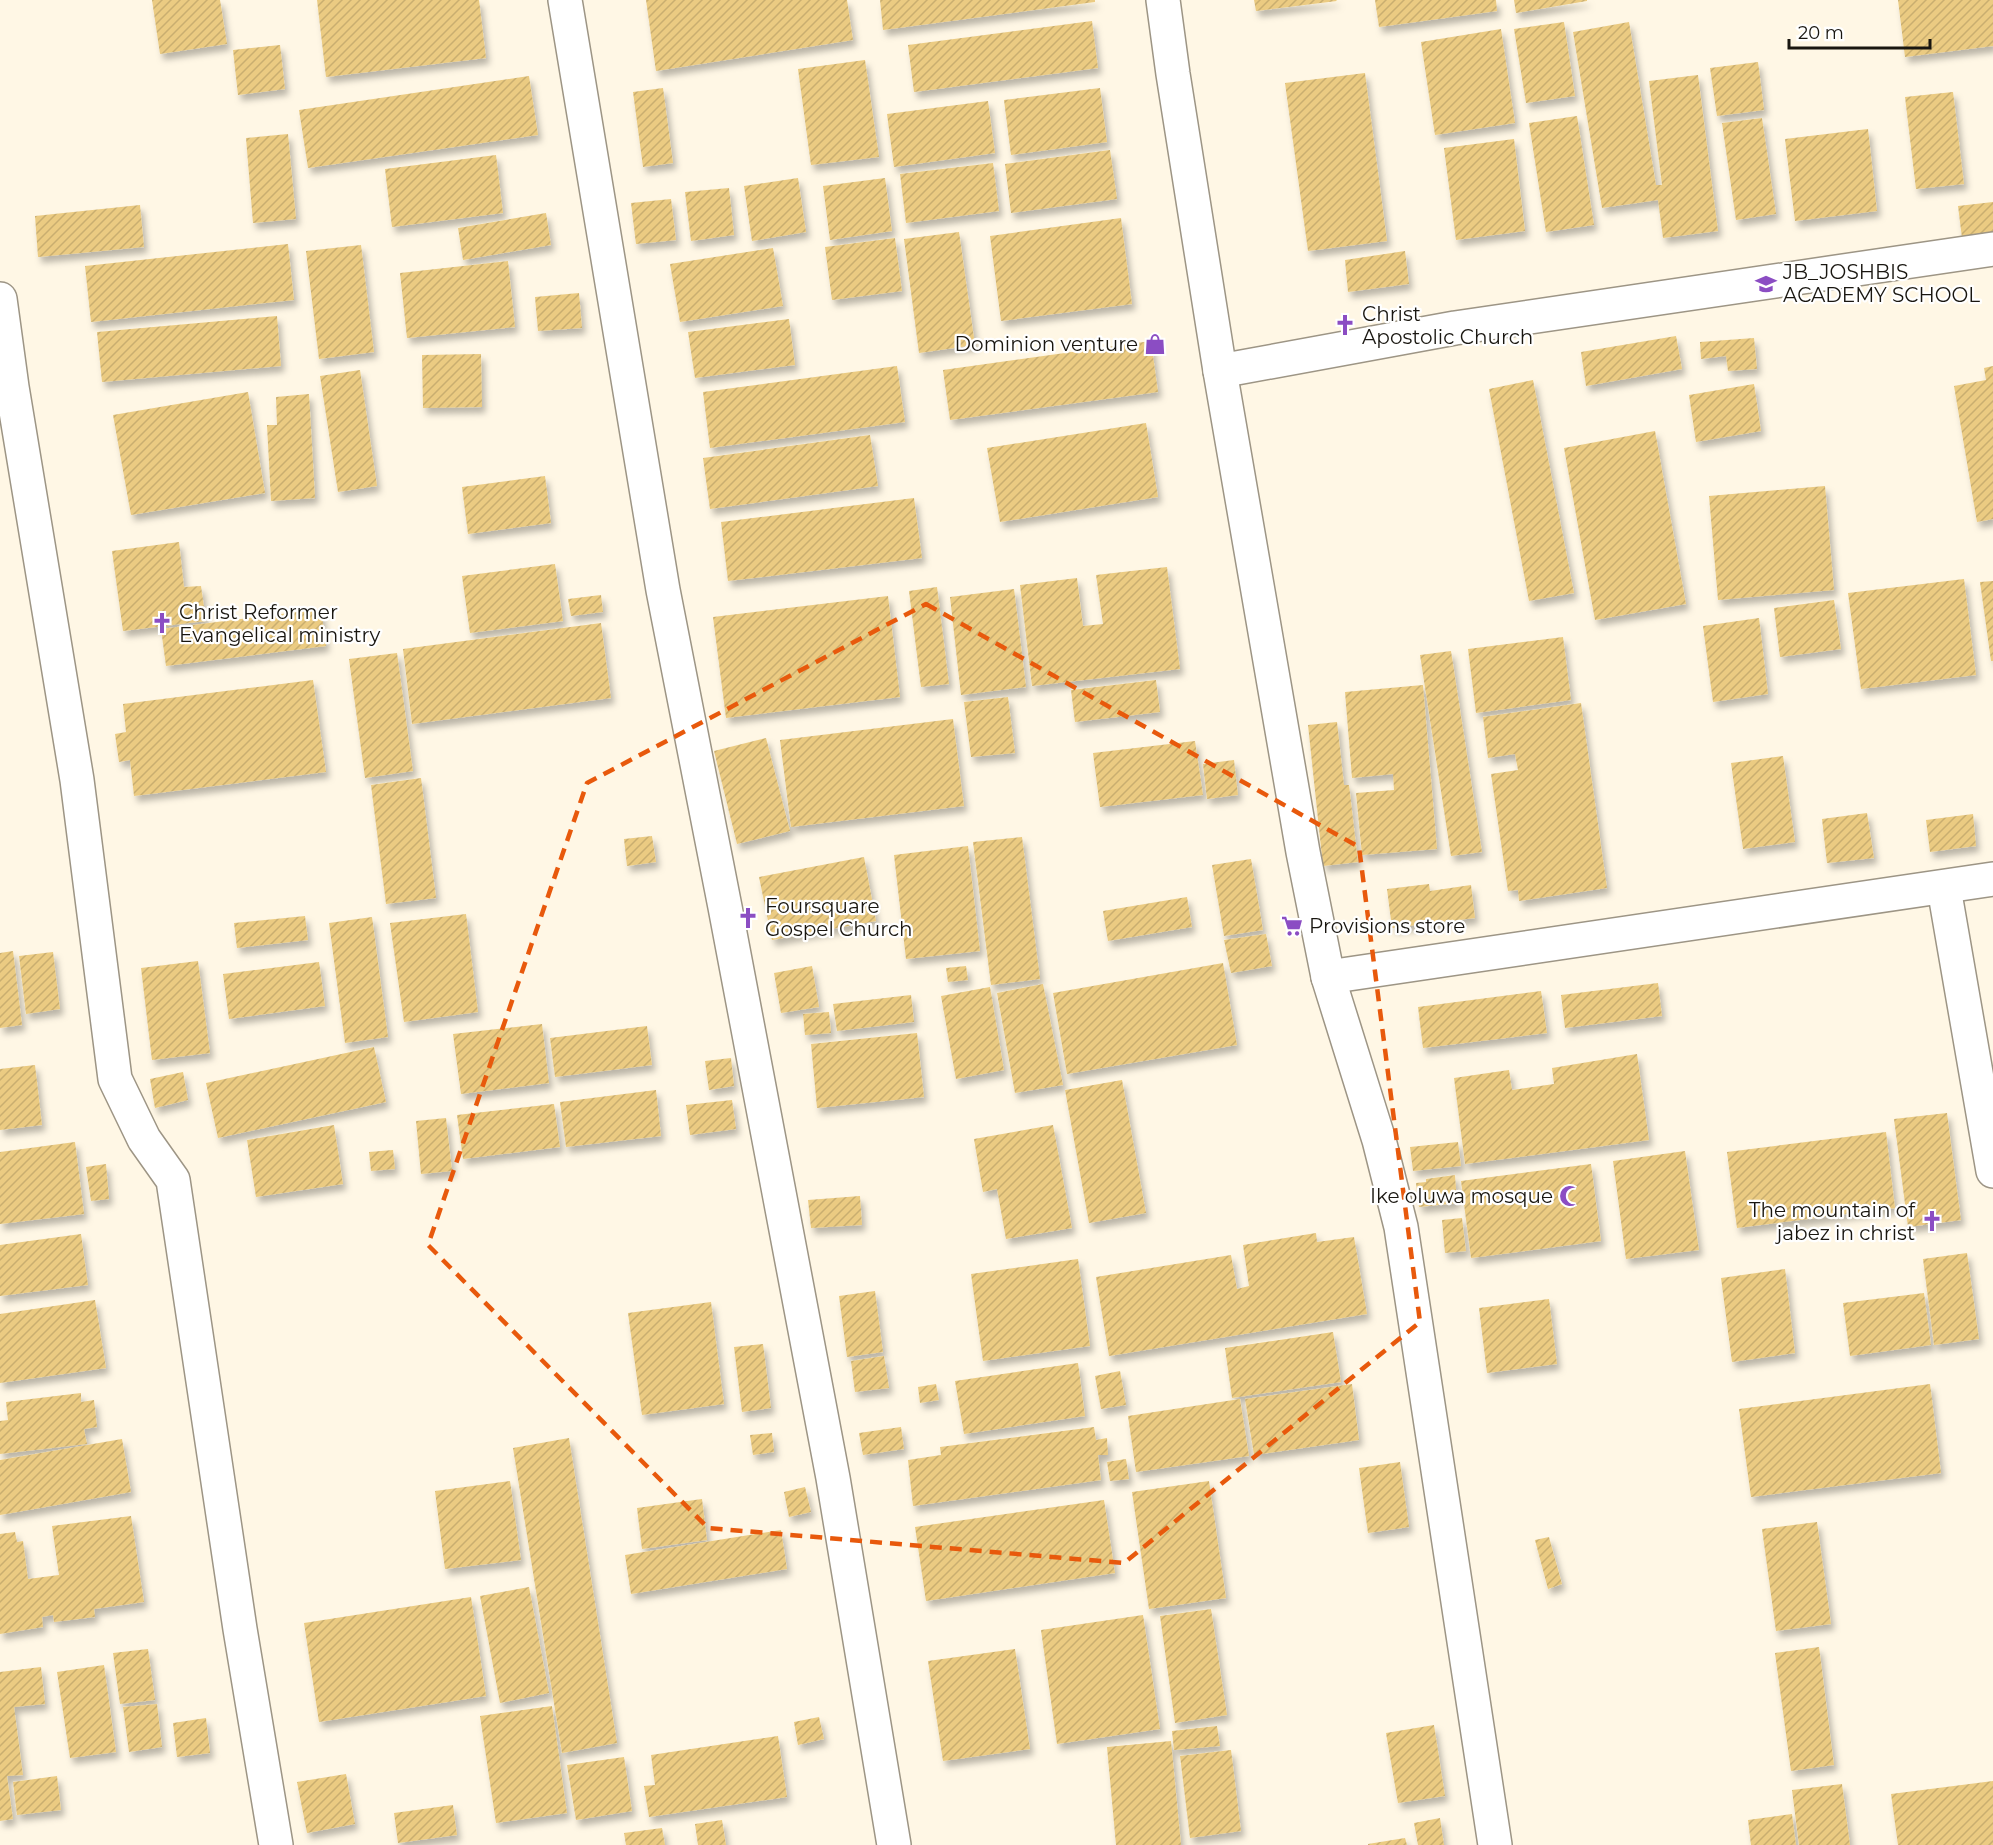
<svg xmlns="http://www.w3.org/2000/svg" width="1993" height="1845" viewBox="0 0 1993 1845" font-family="Montserrat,sans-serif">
	<defs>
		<pattern id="building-hatch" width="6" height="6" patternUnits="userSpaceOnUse" patternTransform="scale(1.5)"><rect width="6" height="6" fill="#ebcb82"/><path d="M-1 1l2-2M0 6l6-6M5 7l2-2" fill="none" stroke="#c9ae6f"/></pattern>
		<filter id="shadow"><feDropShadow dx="3.5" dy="6" stdDeviation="3" flood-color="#0004"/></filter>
	</defs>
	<rect width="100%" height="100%" fill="#fff7e5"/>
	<g fill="url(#building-hatch)" filter="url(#shadow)">
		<polygon points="152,0 220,0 227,44 160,54"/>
		<polygon points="317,0 479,0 486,58 326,77"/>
		<polygon points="646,0 847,0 853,40 656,71"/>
		<polygon points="880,0 1095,0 1095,2 883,30"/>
		<polygon points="1254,0 1336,0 1337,1 1256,11"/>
		<polygon points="1375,0 1496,0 1497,11 1379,27"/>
		<polygon points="1514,0 1587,0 1587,1 1516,13"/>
		<polygon points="1898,0 1993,0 1993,46 1905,57"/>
		<polygon points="1092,21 1098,68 914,92 908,45"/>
		<polygon points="1564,22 1575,96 1526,103 1514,29"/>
		<polygon points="1629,22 1656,185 1662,185 1649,81 1698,75 1718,231 1663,238 1658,200 1602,208 1573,32"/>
		<polygon points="1501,29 1515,123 1435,135 1421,42"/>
		<polygon points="280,45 285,89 238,95 233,50"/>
		<polygon points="865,60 879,157 811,165 798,69"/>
		<polygon points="1758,62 1764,110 1717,116 1710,68"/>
		<polygon points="1365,73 1387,241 1308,251 1285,83"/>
		<polygon points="529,76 538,135 308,168 299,110"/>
		<polygon points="663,88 673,163 643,167 633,92"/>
		<polygon points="1100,88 1107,142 1011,155 1004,100"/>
		<polygon points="1953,92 1964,184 1916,189 1905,97"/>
		<polygon points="988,101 995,153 894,167 887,114"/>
		<polygon points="1577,116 1594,225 1546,232 1529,123"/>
		<polygon points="1762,118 1776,214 1736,220 1722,123"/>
		<polygon points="1868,129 1877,211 1795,221 1785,139"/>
		<polygon points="288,134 296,219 253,223 246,138"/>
		<polygon points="1514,139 1525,231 1456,240 1444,148"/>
		<polygon points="1110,150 1117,199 1011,213 1005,164"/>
		<polygon points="496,155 503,213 392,227 385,169"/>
		<polygon points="993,163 999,211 906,223 900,174"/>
		<polygon points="798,178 806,232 752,241 744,186"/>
		<polygon points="885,178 892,231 830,240 823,186"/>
		<polygon points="729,188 734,235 691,241 685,192"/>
		<polygon points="671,199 676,240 636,244 631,203"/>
		<polygon points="1993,202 1993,235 1962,238 1958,206"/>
		<polygon points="140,205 144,247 38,257 35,216"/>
		<polygon points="546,213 551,245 463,260 458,228"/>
		<polygon points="1121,218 1132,304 1001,321 990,236"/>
		<polygon points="959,232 975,345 919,353 904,239"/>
		<polygon points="895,238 902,291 832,300 825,247"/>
		<polygon points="288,244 294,300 91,322 85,266"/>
		<polygon points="361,245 374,352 319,359 306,251"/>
		<polygon points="773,248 783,306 680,322 670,264"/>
		<polygon points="1405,251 1409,284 1348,292 1345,260"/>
		<polygon points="508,261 515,327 407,338 400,273"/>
		<polygon points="579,293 582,328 538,331 535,297"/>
		<polygon points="277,316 281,366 102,382 97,332"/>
		<polygon points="789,319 795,365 695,378 688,332"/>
		<polygon points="1676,336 1682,369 1586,386 1581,352"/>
		<polygon points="1754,338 1757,369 1728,371 1726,356 1701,359 1700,342"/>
		<polygon points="1151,341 1158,392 950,420 943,370"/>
		<polygon points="481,354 482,407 423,408 422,355"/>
		<polygon points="897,366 905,422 710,448 703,392"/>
		<polygon points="1993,366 1993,519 1977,522 1954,386 1986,380 1984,368"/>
		<polygon points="360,370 377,486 338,492 320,376"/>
		<polygon points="1533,380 1574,593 1529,601 1489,389"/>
		<polygon points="1754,384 1761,431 1696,442 1689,395"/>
		<polygon points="248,392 265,493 131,515 113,415"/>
		<polygon points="309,394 315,498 271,501 267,425 277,425 276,397"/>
		<polygon points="1146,423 1158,497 1000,522 987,448"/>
		<polygon points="1655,431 1686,604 1595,620 1564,448"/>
		<polygon points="870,435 878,486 710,509 703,458"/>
		<polygon points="545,476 551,523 468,534 462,487"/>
		<polygon points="1825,486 1834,590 1718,600 1709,496"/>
		<polygon points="914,498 922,558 728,581 721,522"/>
		<polygon points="179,542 184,587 201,586 206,621 123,631 112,551"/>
		<polygon points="555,564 563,621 470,633 462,576"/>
		<polygon points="1167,567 1180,669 1032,686 1020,585 1077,578 1083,626 1103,624 1096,575"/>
		<polygon points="1964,579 1976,675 1861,689 1848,593"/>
		<polygon points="1993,581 1993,661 1991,661 1980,582"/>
		<polygon points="937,587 949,684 921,687 909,591"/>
		<polygon points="1014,589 1026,687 961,695 950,597"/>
		<polygon points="601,595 603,612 571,616 568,599"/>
		<polygon points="888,596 900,697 726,718 713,617"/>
		<polygon points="1834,600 1841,649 1780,657 1774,608"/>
		<polygon points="321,609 326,646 166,666 161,629"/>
		<polygon points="1759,618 1768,694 1713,702 1703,626"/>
		<polygon points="601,623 611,698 412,724 403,649"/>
		<polygon points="1563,637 1571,700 1476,713 1468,649"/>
		<polygon points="1451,651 1482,852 1451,856 1420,655"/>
		<polygon points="397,653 413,771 365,778 349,659"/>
		<polygon points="313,680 326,772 134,796 130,760 119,762 115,734 126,732 123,704"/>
		<polygon points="1156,680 1160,712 1075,722 1071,690"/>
		<polygon points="1423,685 1437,849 1362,855 1356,793 1394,790 1393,774 1352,778 1345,692"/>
		<polygon points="1008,697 1015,753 971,757 964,702"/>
		<polygon points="1581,703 1607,888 1519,901 1518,890 1508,891 1491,774 1518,770 1515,754 1488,758 1483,717"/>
		<polygon points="953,719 964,806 791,827 780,740"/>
		<polygon points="1337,722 1344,785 1349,785 1358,862 1323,866 1308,725"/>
		<polygon points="766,738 790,831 737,844 714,751"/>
		<polygon points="1195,741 1203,795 1100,807 1093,753"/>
		<polygon points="1783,756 1795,842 1743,849 1731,763"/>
		<polygon points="1234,760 1238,795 1207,799 1203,764"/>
		<polygon points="421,778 436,898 386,904 371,785"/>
		<polygon points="1867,813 1874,858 1827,863 1822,819"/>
		<polygon points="1973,814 1976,846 1930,852 1926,820"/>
		<polygon points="652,836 656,862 627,866 624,839"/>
		<polygon points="1022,837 1040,979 991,985 973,842"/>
		<polygon points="968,846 980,951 906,959 894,855"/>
		<polygon points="864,857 876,921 772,940 759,877"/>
		<polygon points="1251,859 1263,930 1224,936 1212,865"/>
		<polygon points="1429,884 1430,891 1471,885 1475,918 1392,928 1387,889"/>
		<polygon points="1187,897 1192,927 1108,941 1103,911"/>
		<polygon points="466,914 478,1012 404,1022 390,923"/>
		<polygon points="305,916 308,940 237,948 234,923"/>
		<polygon points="372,917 388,1037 345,1043 329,923"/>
		<polygon points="1266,934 1272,966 1231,973 1224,940"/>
		<polygon points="13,951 22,1025 0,1028 0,953"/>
		<polygon points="53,952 60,1009 26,1014 19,956"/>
		<polygon points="198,961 210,1053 152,1060 141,968"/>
		<polygon points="319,962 325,1006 229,1019 223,974"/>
		<polygon points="1223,963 1237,1045 1067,1074 1053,993"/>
		<polygon points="812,966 819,1007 781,1013 774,973"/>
		<polygon points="966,966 968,980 948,982 946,968"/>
		<polygon points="1658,983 1662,1016 1565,1028 1561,995"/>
		<polygon points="1043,984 1063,1085 1015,1093 997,993"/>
		<polygon points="990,987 1004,1070 956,1079 941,996"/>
		<polygon points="1541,991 1547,1033 1423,1048 1418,1007"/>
		<polygon points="911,995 914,1022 837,1031 833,1004"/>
		<polygon points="829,1012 831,1033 805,1035 803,1014"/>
		<polygon points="542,1024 549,1083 461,1094 453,1034"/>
		<polygon points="647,1026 652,1065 555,1077 550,1038"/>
		<polygon points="917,1033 924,1097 817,1108 811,1044"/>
		<polygon points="374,1047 386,1102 218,1138 206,1083"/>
		<polygon points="1637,1054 1649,1140 1465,1164 1454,1078 1509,1070 1512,1090 1554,1084 1552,1068"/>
		<polygon points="731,1058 734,1086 709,1090 705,1061"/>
		<polygon points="35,1065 42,1125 0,1130 0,1069"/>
		<polygon points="183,1072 188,1100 155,1108 150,1079"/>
		<polygon points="1122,1080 1146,1213 1089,1223 1065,1090"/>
		<polygon points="656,1090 661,1136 566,1147 560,1102"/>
		<polygon points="732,1100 736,1129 690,1135 686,1105"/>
		<polygon points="554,1104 560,1147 463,1159 457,1115"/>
		<polygon points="1947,1113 1961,1220 1908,1227 1894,1119"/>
		<polygon points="446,1118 452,1171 421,1174 416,1121"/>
		<polygon points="334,1125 343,1184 256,1197 247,1140"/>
		<polygon points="1053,1125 1072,1228 1006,1239 997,1189 983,1192 974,1139"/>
		<polygon points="1886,1132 1895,1208 1737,1228 1727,1152"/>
		<polygon points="75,1142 84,1214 0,1224 0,1152"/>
		<polygon points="1458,1142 1461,1166 1413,1171 1410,1147"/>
		<polygon points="393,1150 395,1169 371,1171 369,1152"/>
		<polygon points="1685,1151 1699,1250 1626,1259 1613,1161"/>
		<polygon points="106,1164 109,1199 91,1201 86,1167"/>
		<polygon points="1591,1164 1601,1241 1471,1258 1461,1181"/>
		<polygon points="1455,1175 1457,1203 1419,1207 1416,1183 1426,1182 1426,1179"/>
		<polygon points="860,1196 862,1225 811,1228 808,1200"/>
		<polygon points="1462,1218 1466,1251 1445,1253 1442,1220"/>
		<polygon points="1316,1233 1317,1242 1354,1237 1367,1314 1109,1356 1096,1277 1231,1255 1237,1289 1249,1286 1243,1245"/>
		<polygon points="81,1234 88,1285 0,1296 0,1245"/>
		<polygon points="1967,1253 1979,1339 1934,1345 1923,1259"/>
		<polygon points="1078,1259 1090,1346 983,1361 971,1274"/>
		<polygon points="1785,1269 1795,1353 1732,1362 1721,1278"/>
		<polygon points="875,1291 883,1352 847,1357 839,1296"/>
		<polygon points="1924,1293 1931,1345 1850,1356 1843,1303"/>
		<polygon points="1549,1299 1557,1364 1487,1373 1479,1308"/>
		<polygon points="95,1300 106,1368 0,1383 0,1314"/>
		<polygon points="711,1302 724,1404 642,1415 628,1313"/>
		<polygon points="1333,1332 1341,1382 1232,1398 1225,1348"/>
		<polygon points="763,1344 771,1408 742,1412 734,1347"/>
		<polygon points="884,1356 889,1388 855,1392 851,1361"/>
		<polygon points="1078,1363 1085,1416 964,1434 955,1381"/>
		<polygon points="1120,1371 1126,1405 1101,1409 1095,1376"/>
		<polygon points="936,1384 939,1400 920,1403 918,1387"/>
		<polygon points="1352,1384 1359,1440 1254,1455 1245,1399"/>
		<polygon points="1930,1384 1941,1473 1751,1497 1739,1409"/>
		<polygon points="81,1393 81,1402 94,1400 97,1427 84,1429 87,1444 0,1454 0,1421 8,1420 6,1402"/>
		<polygon points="1240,1399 1249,1456 1136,1472 1128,1416"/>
		<polygon points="901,1427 904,1449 863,1455 859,1433"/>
		<polygon points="1094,1427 1096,1440 1107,1438 1108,1455 1098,1455 1101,1480 913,1506 908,1460 941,1455 940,1447"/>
		<polygon points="772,1433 774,1452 753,1455 750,1435"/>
		<polygon points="569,1438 617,1743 562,1753 513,1448"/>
		<polygon points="122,1439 131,1492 0,1515 0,1460"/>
		<polygon points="1126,1459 1129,1479 1110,1481 1107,1462"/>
		<polygon points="1400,1462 1409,1527 1368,1533 1359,1468"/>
		<polygon points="510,1481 521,1560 445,1569 435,1491"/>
		<polygon points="1209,1481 1226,1598 1149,1609 1132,1492"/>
		<polygon points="805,1487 811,1512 789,1517 784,1492"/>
		<polygon points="702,1499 707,1540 642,1549 637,1508"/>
		<polygon points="1104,1500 1115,1573 926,1601 915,1527"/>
		<polygon points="131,1516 144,1602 94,1609 95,1617 54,1622 53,1615 42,1617 43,1627 0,1634 0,1534 15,1532 17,1542 23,1541 28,1579 59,1575 52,1526"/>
		<polygon points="1817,1522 1831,1624 1776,1631 1762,1529"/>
		<polygon points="781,1530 787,1569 631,1594 625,1555"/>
		<polygon points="1549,1537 1562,1584 1548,1589 1535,1540"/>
		<polygon points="529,1587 549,1693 500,1703 480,1596"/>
		<polygon points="471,1597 486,1696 319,1722 304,1623"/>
		<polygon points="1211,1609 1227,1715 1175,1723 1160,1616"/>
		<polygon points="1143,1615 1160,1729 1057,1744 1041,1630"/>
		<polygon points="1819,1647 1834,1765 1791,1771 1775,1653"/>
		<polygon points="148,1649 155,1700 120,1704 113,1653"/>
		<polygon points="1015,1649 1030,1749 943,1761 928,1661"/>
		<polygon points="104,1665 116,1752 70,1758 57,1672"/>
		<polygon points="41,1667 45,1704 14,1707 23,1775 7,1776 13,1819 0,1821 0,1672"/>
		<polygon points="157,1704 162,1747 129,1752 123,1707"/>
		<polygon points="552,1706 567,1813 496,1823 480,1716"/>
		<polygon points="819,1717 824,1739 798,1745 794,1722"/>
		<polygon points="206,1718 210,1753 177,1757 173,1723"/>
		<polygon points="1434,1725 1445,1796 1398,1803 1386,1733"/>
		<polygon points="1217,1726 1220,1746 1174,1750 1172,1731"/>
		<polygon points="778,1736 787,1797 649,1817 644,1786 655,1785 651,1755"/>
		<polygon points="1171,1741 1181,1845 1116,1845 1107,1747"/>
		<polygon points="1231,1750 1241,1831 1190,1838 1180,1756"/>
		<polygon points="624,1757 632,1811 576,1820 567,1765"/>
		<polygon points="346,1774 355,1824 307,1833 297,1782"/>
		<polygon points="57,1776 61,1810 17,1815 13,1782"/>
		<polygon points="1993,1781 1993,1845 1898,1845 1891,1794"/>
		<polygon points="1842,1784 1850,1845 1799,1845 1792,1790"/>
		<polygon points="453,1805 457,1835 398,1843 394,1813"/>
		<polygon points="1792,1814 1796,1845 1751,1845 1748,1820"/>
		<polygon points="1440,1818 1444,1845 1418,1845 1414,1823"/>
		<polygon points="722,1820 726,1845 698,1845 695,1824"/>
		<polygon points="662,1828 665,1845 626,1845 624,1833"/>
		<polygon points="1405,1838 1407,1845 1368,1845 1368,1844"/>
	</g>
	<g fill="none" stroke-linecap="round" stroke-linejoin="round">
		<defs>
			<g id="street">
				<polyline points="565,0 663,590 725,907 833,1478 894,1845"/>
				<polyline points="1163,0 1173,74 1220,371 1303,852 1328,977 1379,1140 1401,1227 1495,1845"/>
				<polyline points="0,299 12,387 77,780 115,1079 144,1139 173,1180 240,1629 276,1845"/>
				<polyline points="1220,371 1455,328 1993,249"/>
				<polyline points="1944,888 1993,1171"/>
				<polyline points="1328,977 1993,879"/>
			</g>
		</defs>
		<use href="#street" stroke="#9d9585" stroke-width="36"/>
		<use href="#street" stroke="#fff" stroke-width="33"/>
	</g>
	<path fill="none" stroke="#e8590c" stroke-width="4.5" stroke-dasharray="12 8" stroke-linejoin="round" d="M 926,604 L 1359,847 L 1420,1322 L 1124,1563 L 708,1528 L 428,1245 L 587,783 Z"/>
	<defs>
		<symbol id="school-bare" viewBox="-9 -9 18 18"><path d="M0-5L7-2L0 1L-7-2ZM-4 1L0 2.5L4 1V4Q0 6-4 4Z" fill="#8b4dc3" stroke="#fff" stroke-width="2.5" paint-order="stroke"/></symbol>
		<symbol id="church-bare" viewBox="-9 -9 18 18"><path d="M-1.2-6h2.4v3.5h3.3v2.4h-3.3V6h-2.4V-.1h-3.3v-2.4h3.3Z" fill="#8b4dc3" stroke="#fff" stroke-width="2.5" paint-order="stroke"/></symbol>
		<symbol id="shop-bare" viewBox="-9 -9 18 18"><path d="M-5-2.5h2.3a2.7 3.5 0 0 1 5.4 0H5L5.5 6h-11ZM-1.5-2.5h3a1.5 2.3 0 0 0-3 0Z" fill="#8b4dc3" stroke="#fff" stroke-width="2.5" paint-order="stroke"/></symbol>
		<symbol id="supermarket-bare" viewBox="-9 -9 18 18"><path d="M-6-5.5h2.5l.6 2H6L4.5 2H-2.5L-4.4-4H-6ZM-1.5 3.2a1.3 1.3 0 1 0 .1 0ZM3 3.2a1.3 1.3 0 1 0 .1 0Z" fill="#8b4dc3" stroke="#fff" stroke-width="2.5" paint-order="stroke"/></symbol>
		<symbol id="mosque-bare" viewBox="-9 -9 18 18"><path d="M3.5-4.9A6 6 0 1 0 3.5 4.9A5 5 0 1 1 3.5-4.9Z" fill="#8b4dc3" stroke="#fff" stroke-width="2.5" paint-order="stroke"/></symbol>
	</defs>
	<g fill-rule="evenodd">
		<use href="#school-bare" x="1751" y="269" width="30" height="30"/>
		<use href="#church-bare" x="1330" y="310" width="30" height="30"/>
		<use href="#shop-bare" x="1140" y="329" width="30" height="30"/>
		<use href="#church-bare" x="147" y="608" width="30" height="30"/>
		<use href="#church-bare" x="733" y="903" width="30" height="30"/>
		<use href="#supermarket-bare" x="1277" y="911" width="30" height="30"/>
		<use href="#mosque-bare" x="1555" y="1181" width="30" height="30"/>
		<use href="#church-bare" x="1917" y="1206" width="30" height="30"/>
	</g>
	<g text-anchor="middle" stroke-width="4.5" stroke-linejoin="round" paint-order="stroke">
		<g font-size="20" fill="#191610" stroke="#fff" text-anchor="start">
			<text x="1783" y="279">JB_JOSHBIS<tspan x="1783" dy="23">ACADEMY SCHOOL</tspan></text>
			<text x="1362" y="321">Christ<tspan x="1362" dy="23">Apostolic Church</tspan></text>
			<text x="1138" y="351" text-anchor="end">Dominion venture</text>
			<text x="179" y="619">Christ Reformer<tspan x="179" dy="23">Evangelical ministry</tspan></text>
			<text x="765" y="913">Foursquare<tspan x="765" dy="23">Gospel Church</tspan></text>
			<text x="1309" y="933">Provisions store</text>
			<text x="1553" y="1203" text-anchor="end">Ike oluwa mosque</text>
			<text x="1915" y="1217" text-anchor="end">The mountain of<tspan x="1915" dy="23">jabez in christ</tspan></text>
		</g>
	</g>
	<path d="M1789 39v9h141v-9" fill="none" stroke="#191610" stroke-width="3"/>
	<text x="1798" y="39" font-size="18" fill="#191610" stroke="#ffffff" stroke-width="4.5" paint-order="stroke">20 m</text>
</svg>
